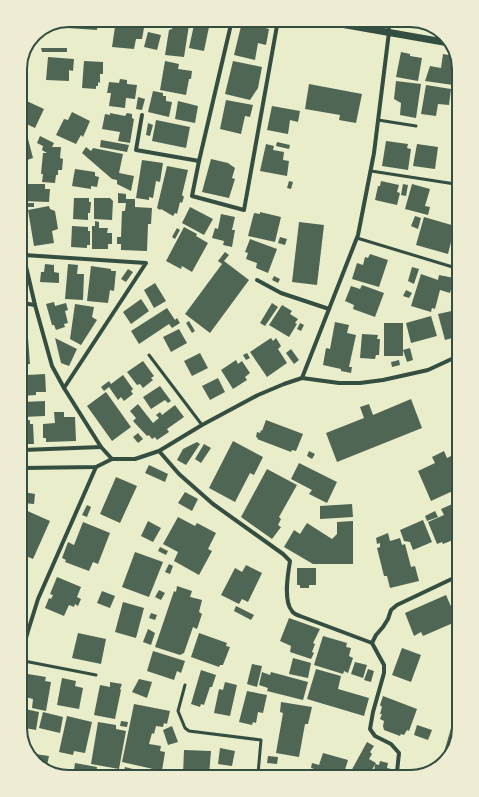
<svg xmlns="http://www.w3.org/2000/svg" width="479" height="797" viewBox="0 0 479 797" font-family="'Asap Condensed',sans-serif">
	<rect width="100%" height="100%" fill="#e9edc9"/>
	<g fill="#4f6655">
		<polygon points="70,20 98,20 97,30 52,27"/>
		<polygon points="116,20 148,20 146,28 144,28 142,39 136,39 134,49 112,47"/>
		<polygon points="175,20 189,25 184,57 165,55 169,30 172,29"/>
		<polygon points="195,20 202,20 210,22 204,51 189,48"/>
		<polygon points="242,22 269,29 266,45 258,43 255,60 234,55"/>
		<polygon points="148,32 161,35 157,50 144,47"/>
		<polygon points="41,48 67,48 67,52 42,52"/>
		<polygon points="401,52 410,54 410,56 422,58 418,81 396,77"/>
		<polygon points="443,54 454,56 454,76 453,85 425,81 430,66 441,68"/>
		<polygon points="48,57 74,59 73,71 69,70 69,81 46,80"/>
		<polygon points="84,61 103,62 103,74 100,74 100,83 98,82 98,86 96,86 96,89 82,88"/>
		<polygon points="165,61 179,64 178,69 192,71 191,79 189,79 186,95 160,90"/>
		<polygon points="233,61 262,67 258,88 250,100 225,94"/>
		<polygon points="120,79 127,80 127,84 137,85 135,99 126,98 125,108 109,106 111,93 107,93 109,82 119,83"/>
		<polygon points="396,81 421,84 416,118 400,115 401,103 394,99"/>
		<polygon points="309,84 362,94 356,123 339,120 340,115 305,109"/>
		<polygon points="426,85 451,89 449,105 438,104 436,116 421,114"/>
		<polygon points="153,91 163,93 163,96 166,96 166,101 172,102 169,117 148,112"/>
		<polygon points="138,97 145,99 142,110 136,109"/>
		<polygon points="20,98 44,109 35,128 20,121"/>
		<polygon points="226,100 253,105 250,117 245,116 241,134 220,129"/>
		<polygon points="178,101 198,106 195,123 175,119"/>
		<polygon points="272,106 300,111 298,122 290,120 288,134 267,130"/>
		<polygon points="72,112 90,121 83,137 81,135 76,144 56,135 64,119 68,120"/>
		<polygon points="110,113 125,116 127,113 132,114 132,118 134,119 130,143 118,141 120,132 102,129 105,114 110,115"/>
		<polygon points="156,120 190,127 186,148 152,141"/>
		<polygon points="148,123 153,125 150,136 146,135"/>
		<polygon points="454,129 455,129 455,142 452,142"/>
		<polygon points="27,135 33,158 21,162 21,137"/>
		<polygon points="40,136 54,143 52,147 61,147 60,158 63,159 62,170 58,170 58,175 56,175 55,183 42,182 43,174 41,174 43,153 47,153 42,150 43,146 37,143"/>
		<polygon points="101,140 129,145 127,152 100,147"/>
		<polygon points="386,141 408,144 407,148 411,149 408,170 382,166"/>
		<polygon points="277,142 290,145 289,149 276,146"/>
		<polygon points="266,144 274,146 273,150 284,152 283,160 289,161 287,176 260,171"/>
		<polygon points="417,144 438,147 435,169 413,166"/>
		<polygon points="86,147 91,151 93,148 123,154 119,173 134,176 131,191 117,184 117,180 112,179 82,153"/>
		<polygon points="211,159 228,163 235,168 232,178 235,179 229,198 202,192"/>
		<polygon points="142,160 163,163 160,182 156,181 153,198 149,197 149,200 136,198"/>
		<polygon points="167,166 188,170 182,195 184,197 182,203 180,202 177,214 175,213 173,216 161,209 160,210 157,208"/>
		<polygon points="75,169 95,172 95,176 99,177 97,187 91,186 91,189 72,186"/>
		<polygon points="289,181 293,182 291,189 287,188"/>
		<polygon points="381,181 399,185 397,192 400,193 397,205 375,200 378,186 380,186"/>
		<polygon points="24,184 45,184 45,189 50,189 49,202 21,201 21,192 24,192"/>
		<polygon points="403,184 408,185 406,196 401,195"/>
		<polygon points="412,184 430,189 425,206 430,207 428,215 405,209"/>
		<polygon points="118,193 126,194 126,199 135,199 135,207 152,208 151,224 148,224 147,251 121,250 121,244 117,244 117,237 121,237 122,211 125,211 126,203 118,203"/>
		<polygon points="74,198 89,198 89,202 91,202 90,213 88,213 88,220 73,219"/>
		<polygon points="94,198 110,198 113,201 112,220 94,219"/>
		<rect x="21" y="203" width="13" height="4"/>
		<polygon points="49,206 50,209 55,211 58,229 52,231 54,243 34,246 28,210"/>
		<polygon points="190,207 213,219 204,235 182,223"/>
		<polygon points="25,210 28,217 24,218 21,211"/>
		<polygon points="260,212 281,217 275,242 248,236 254,213 260,214"/>
		<polygon points="221,214 235,217 232,230 235,230 232,247 223,245 224,241 212,238 215,228 218,229"/>
		<polygon points="415,216 421,218 418,229 411,226"/>
		<polygon points="424,217 455,226 448,254 416,245"/>
		<polygon points="95,221 99,222 99,228 108,228 107,233 112,233 112,244 108,244 108,249 92,249 92,226 95,226"/>
		<polygon points="299,222 324,225 317,285 292,282"/>
		<polygon points="72,226 88,227 88,231 90,231 90,245 87,245 87,248 71,247"/>
		<polygon points="184,227 197,234 196,236 208,243 192,272 182,266 181,269 166,261"/>
		<polygon points="177,228 180,230 175,239 172,237"/>
		<polygon points="280,237 287,239 285,245 278,243"/>
		<polygon points="250,239 277,249 268,273 256,268 257,263 246,259 248,253 245,252"/>
		<polygon points="225,252 229,255 224,261 249,280 210,333 185,314 222,264 218,261"/>
		<polygon points="370,254 388,260 379,287 352,279 357,263 363,265 365,257 368,258"/>
		<polygon points="45,264 54,265 54,272 59,273 59,283 40,282 41,272 44,272"/>
		<polygon points="68,264 78,265 77,274 84,274 83,300 65,299"/>
		<polygon points="91,266 111,269 111,271 116,271 114,291 110,290 108,303 87,301"/>
		<polygon points="412,267 419,269 414,284 408,281"/>
		<polygon points="128,269 133,272 126,282 121,279"/>
		<polygon points="421,274 438,280 439,275 454,278 450,293 440,290 435,309 432,308 431,312 411,306"/>
		<polygon points="274,276 280,279 278,283 272,280"/>
		<polygon points="155,283 166,301 154,308 144,290"/>
		<polygon points="362,285 384,293 375,317 353,309 354,305 345,301 351,286 360,289"/>
		<polygon points="406,290 412,293 409,298 403,296"/>
		<polygon points="141,299 149,311 131,324 123,312"/>
		<polygon points="54,302 55,306 66,303 68,310 65,311 68,323 64,324 65,327 56,330 54,325 52,325 46,304"/>
		<polygon points="272,303 278,307 265,326 260,323"/>
		<polygon points="75,304 94,307 92,317 97,320 81,345 70,339"/>
		<polygon points="282,305 292,311 290,314 298,319 295,323 297,324 289,337 269,325"/>
		<polygon points="167,308 175,320 177,318 180,323 172,328 169,324 139,344 131,331"/>
		<polygon points="456,310 456,337 445,340 438,314"/>
		<polygon points="431,316 437,336 411,343 406,323"/>
		<polygon points="189,321 195,331 192,333 186,323"/>
		<polygon points="335,322 349,325 347,333 356,335 349,367 352,367 351,373 341,371 341,369 323,365 326,348 330,349"/>
		<polygon points="300,323 304,325 301,331 297,329"/>
		<rect x="384" y="323" width="19" height="33"/>
		<polygon points="179,329 187,343 171,352 163,337"/>
		<polygon points="362,334 378,335 377,339 380,339 379,355 376,355 375,359 360,358"/>
		<polygon points="22,338 28,338 30,364 22,365"/>
		<polygon points="55,338 77,349 69,366 61,363"/>
		<polygon points="271,338 273,341 276,338 281,346 278,349 287,363 267,377 250,352"/>
		<polygon points="410,348 413,360 407,362 403,350"/>
		<polygon points="291,349 299,360 294,364 286,353"/>
		<polygon points="200,353 208,368 192,376 184,361"/>
		<polygon points="247,353 250,358 246,360 243,355"/>
		<polygon points="236,360 238,364 242,361 250,373 245,377 247,380 233,389 221,370"/>
		<polygon points="399,360 400,365 392,367 391,362"/>
		<polygon points="143,361 154,376 151,378 153,380 143,388 140,384 137,385 127,372"/>
		<polygon points="45,374 46,392 36,392 36,395 22,396 22,384 27,384 27,375"/>
		<polygon points="123,375 133,389 131,391 133,394 124,401 121,397 118,400 109,387 104,391 101,387 109,381 111,384"/>
		<polygon points="218,378 225,392 210,400 202,386"/>
		<polygon points="160,386 171,401 168,403 165,400 151,409 143,397"/>
		<polygon points="106,392 131,427 112,441 87,406"/>
		<polygon points="411,399 422,428 337,462 326,433 364,418 360,407 369,404 373,415"/>
		<polygon points="45,401 45,416 23,417 23,402"/>
		<polygon points="138,404 153,423 159,418 156,415 160,412 162,415 175,405 184,417 167,429 169,432 157,440 155,437 152,439 149,435 147,436 133,421 136,418 130,411"/>
		<polygon points="54,412 64,412 64,417 75,417 76,441 46,442 46,438 43,438 43,424 55,423"/>
		<polygon points="30,420 30,424 33,424 34,444 23,444 23,421"/>
		<polygon points="266,420 303,434 296,451 292,450 291,452 257,439 258,438 256,437 257,432 260,433 261,430 262,431"/>
		<polygon points="138,433 143,439 138,443 133,437"/>
		<polygon points="233,441 263,457 254,475 250,473 235,502 209,488"/>
		<polygon points="197,442 200,444 186,465 177,460 183,449"/>
		<polygon points="204,444 211,448 201,463 195,459"/>
		<polygon points="309,451 315,454 312,459 307,456"/>
		<polygon points="444,451 447,458 457,453 457,489 431,501 418,471 435,463 432,457"/>
		<polygon points="299,463 337,482 327,503 309,494 312,490 291,479"/>
		<polygon points="149,465 168,474 165,482 145,473"/>
		<polygon points="267,469 297,485 279,517 281,519 278,525 281,527 272,539 241,517"/>
		<polygon points="116,477 137,486 120,523 100,514"/>
		<polygon points="23,492 35,494 34,504 23,503"/>
		<polygon points="185,492 198,499 192,511 178,503"/>
		<polygon points="457,502 458,538 443,544 442,542 437,544 428,522 444,515 441,509"/>
		<polygon points="352,504 353,517 320,519 320,506"/>
		<polygon points="87,505 91,507 87,517 82,515"/>
		<polygon points="23,509 50,521 33,559 24,555"/>
		<polygon points="435,511 438,517 427,521 425,516"/>
		<polygon points="178,517 195,526 197,523 216,533 208,549 212,551 199,575 174,561 178,552 163,544"/>
		<polygon points="423,520 432,542 413,550 410,542 404,541 400,530"/>
		<polygon points="148,521 161,528 153,542 141,536"/>
		<polygon points="353,521 353,564 313,564 284,547 294,530 300,534 307,523 332,539 337,534 337,522"/>
		<polygon points="83,522 110,533 98,564 93,562 89,571 65,562 66,560 62,558 68,542 74,545"/>
		<polygon points="388,533 390,541 400,538 402,545 405,544 411,567 415,566 419,581 390,588 387,576 384,576 377,548 380,547 380,543 377,544 376,538"/>
		<polygon points="160,547 168,551 166,555 158,551"/>
		<polygon points="135,552 163,562 149,597 122,587"/>
		<polygon points="169,564 173,566 170,574 165,572"/>
		<polygon points="246,565 262,573 248,602 242,599 239,604 221,595 235,568 242,572"/>
		<polygon points="297,568 316,568 316,585 309,585 309,588 300,588 300,585 297,585"/>
		<polygon points="57,577 81,587 77,597 81,599 78,606 75,604 74,607 69,605 64,616 45,608 49,598 51,599 53,595 50,594"/>
		<polygon points="177,586 192,591 190,597 202,600 199,612 202,614 197,629 193,627 184,653 180,655 155,647 174,591 176,592"/>
		<polygon points="159,590 165,593 161,600 155,597"/>
		<polygon points="102,591 115,596 110,608 97,603"/>
		<polygon points="446,595 456,618 452,620 453,623 423,636 421,632 414,636 405,613"/>
		<polygon points="123,602 144,608 136,638 115,632"/>
		<polygon points="236,606 254,615 251,620 234,611"/>
		<polygon points="151,613 157,615 155,620 149,618"/>
		<polygon points="289,618 320,629 313,643 315,644 312,652 314,653 311,659 290,652 291,646 280,641"/>
		<polygon points="148,629 155,633 151,645 143,642"/>
		<polygon points="78,633 106,639 101,664 72,658"/>
		<polygon points="199,633 227,643 226,646 230,647 223,665 220,665 219,667 191,657"/>
		<polygon points="323,636 347,643 346,647 351,648 349,656 353,658 348,673 344,671 343,674 314,665"/>
		<polygon points="402,648 421,655 411,682 392,675"/>
		<polygon points="153,651 185,661 181,673 177,671 174,680 147,671"/>
		<polygon points="293,658 311,663 308,678 289,674"/>
		<polygon points="355,662 367,665 363,678 351,674"/>
		<polygon points="252,664 262,666 257,687 247,684"/>
		<polygon points="316,669 341,676 338,689 369,698 364,716 307,699"/>
		<polygon points="368,669 374,671 371,682 364,680"/>
		<polygon points="201,670 216,675 212,687 210,687 204,705 201,704 200,707 191,704"/>
		<polygon points="262,672 270,675 271,672 308,682 303,700 267,691 268,688 259,685"/>
		<polygon points="28,674 46,677 45,681 51,682 46,711 32,708 33,699 25,697"/>
		<polygon points="62,678 76,681 75,686 83,688 79,709 57,705"/>
		<polygon points="139,679 152,682 147,698 132,692"/>
		<polygon points="110,682 122,684 120,689 121,690 115,719 94,715 100,685 110,687"/>
		<polygon points="225,682 237,685 230,716 214,713 219,689 223,690"/>
		<polygon points="247,691 267,695 263,713 258,712 256,723 253,722 252,725 239,722"/>
		<polygon points="383,696 417,709 409,731 407,730 404,735 401,734 400,736 384,730 383,726 384,721 380,719 382,714 380,714 382,707 380,705"/>
		<polygon points="281,702 312,707 308,724 305,724 299,757 276,753 283,713 280,712"/>
		<polygon points="134,704 170,711 167,724 164,723 163,727 156,726 154,734 152,733 149,744 161,746 160,751 165,752 162,771 122,762"/>
		<polygon points="25,709 39,712 36,730 25,728"/>
		<polygon points="43,712 63,717 60,733 39,728"/>
		<polygon points="67,716 92,722 85,753 74,751 73,755 59,752"/>
		<polygon points="121,721 128,722 127,727 120,726"/>
		<polygon points="98,722 116,725 116,729 126,731 119,769 91,764"/>
		<polygon points="417,725 432,730 428,740 414,735"/>
		<polygon points="452,725 459,728 451,754 444,752"/>
		<polygon points="172,726 178,742 168,745 163,730"/>
		<polygon points="367,742 374,746 370,752 372,754 369,759 376,763 370,773 350,773"/>
		<polygon points="220,748 235,751 232,766 218,764"/>
		<polygon points="184,750 211,751 209,775 183,775"/>
		<polygon points="28,753 49,756 46,770 42,769"/>
		<polygon points="323,753 348,760 344,773 327,773 311,768 312,763 319,765"/>
		<polygon points="268,756 278,757 277,764 267,763"/>
		<polygon points="380,761 388,763 387,768 391,769 390,773 374,773 375,764 379,765"/>
		<polygon points="75,763 97,767 96,777 73,777"/>
		<polygon points="125,767 149,773 149,776 123,776"/>
		<polygon points="98,769 119,773 119,776 97,776"/>
		<polygon points="269,769 291,771 290,774 268,774"/>
	</g>
	<g fill="none" stroke-linecap="round" stroke-linejoin="round">
		<g stroke="#344e41" stroke-width="3">
			<polyline points="378,120 416,126"/>
			<polyline points="371,171 455,184"/>
			<polyline points="357,238 456,268"/>
			<polyline points="149,355 202,425"/>
			<polyline points="24,661 96,675"/>
			<polyline points="185,685 178,711 185,728 189,731 261,740 258,774"/>
		</g>
		<g stroke="#344e41" stroke-width="4">
			<polyline points="232,20 199,161 192,196 244,210 278,20"/>
			<polyline points="142,115 136,150 199,161"/>
			<polyline points="21,245 35,305 52,366 64,388 101,447 112,459"/>
			<polyline points="24,255 146,263 64,388"/>
			<polyline points="257,280 281,293 329,309"/>
			<polyline points="22,303 35,305"/>
			<polyline points="302,378 339,383 360,383 383,380 428,370 456,357"/>
			<polyline points="23,450 101,447"/>
			<path d="M 159,451 L 179,474 L 213,504 L 283,554 L 290,561 C 288,573 283,601 292,611 C 293,613 297,615 300,616 L 372,643 L 384,665 L 384,673 L 373,712 L 370,729 L 375,736 L 391,744 L 399,753 L 397,772"/>
			<polyline points="23,468 96,467 112,459 135,459 159,451 202,425 258,395 284,384 302,378 358,235 374,153 389,32 388,20"/>
			<polyline points="372,643 376,635 383,627 388,619 391,610 397,605 458,576"/>
			<polyline points="24,645 28,631 38,599 96,467"/>
		</g>
		<polyline stroke="#344e41" stroke-width="7" points="318,20 449,43"/>
	</g>
	<path d="M0 0H479V797H0ZM69 27H410A42 42 0 0 1 452 69V728A42 42 0 0 1 410 770H69A42 42 0 0 1 27 728V69A42 42 0 0 1 69 27Z" fill="#eeecd3" fill-rule="evenodd"/>
	<path fill="none" stroke="#344e41" stroke-width="2" d="M69 27H410A42 42 0 0 1 452 69V728A42 42 0 0 1 410 770H69A42 42 0 0 1 27 728V69A42 42 0 0 1 69 27Z"/>
</svg>
